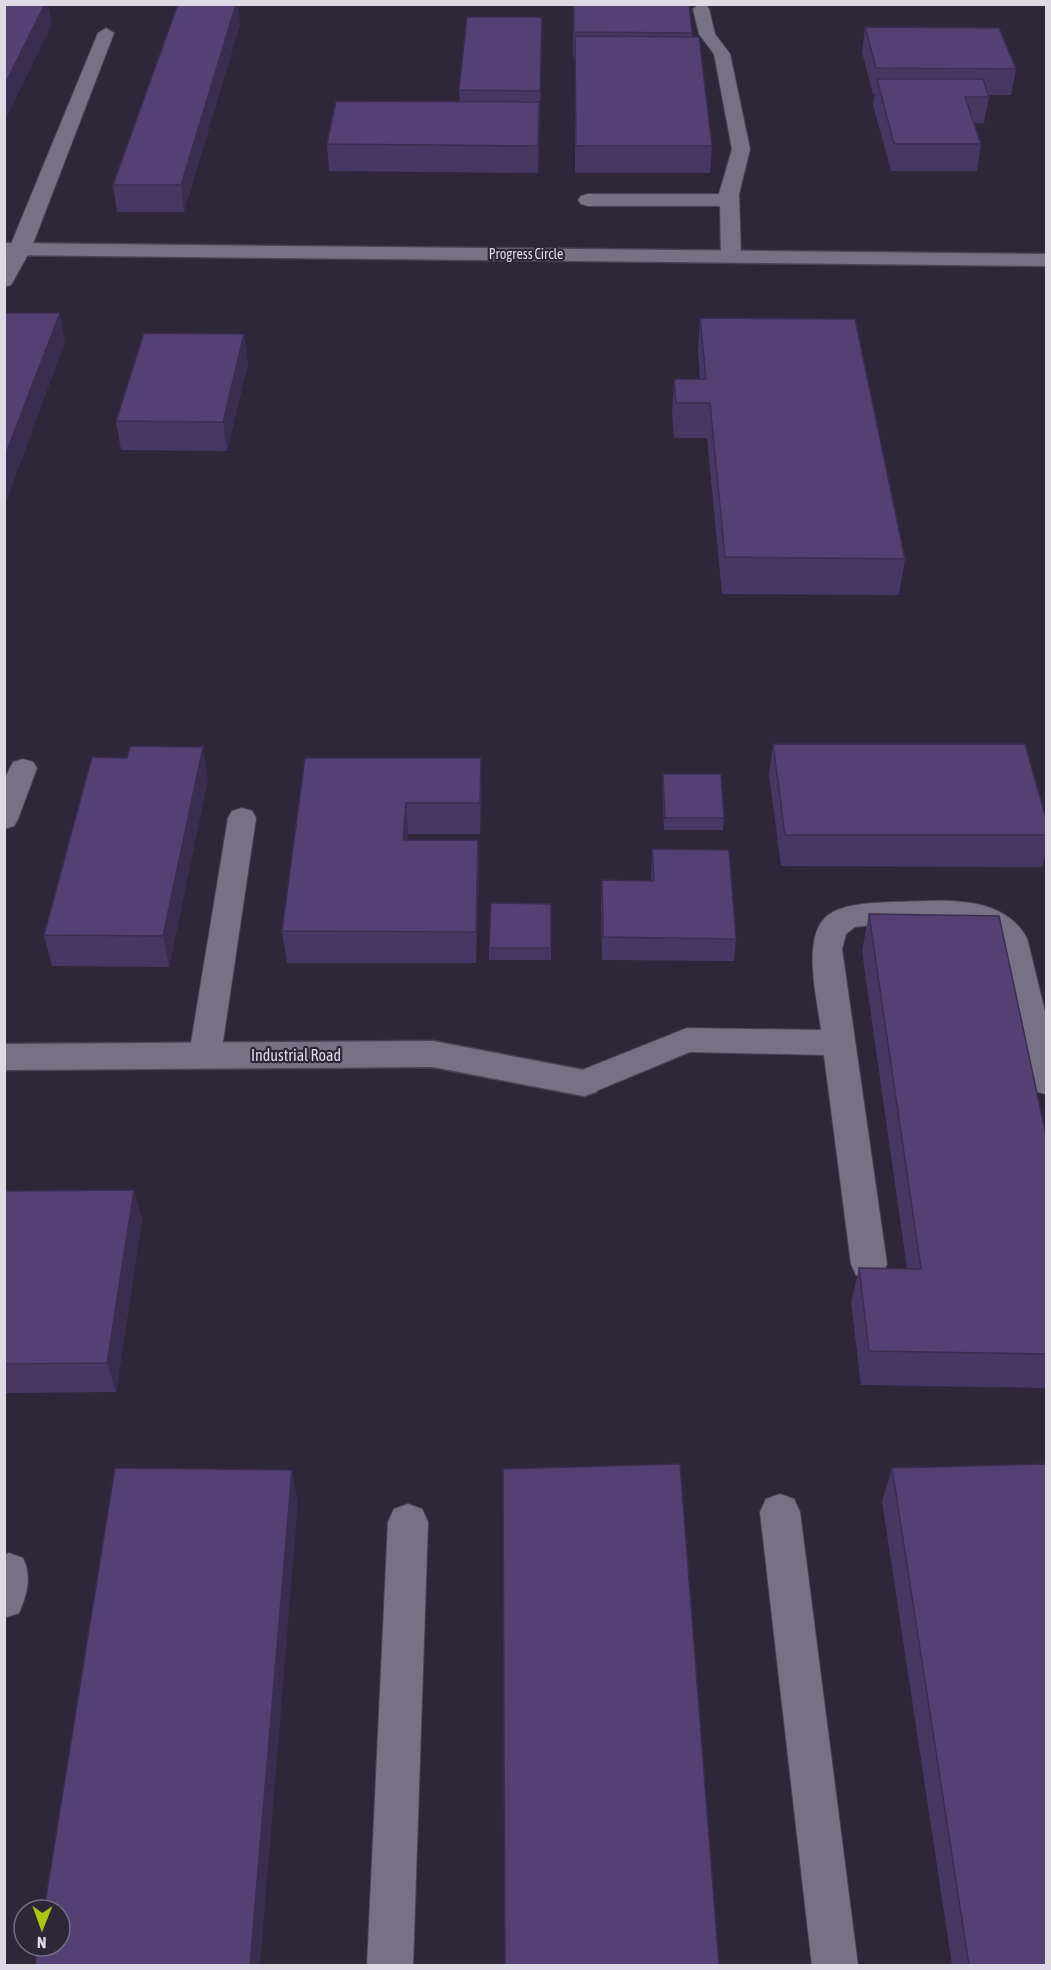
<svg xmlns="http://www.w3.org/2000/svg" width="1051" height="1970" viewBox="0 0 1051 1970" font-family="'Asap Condensed',sans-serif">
	<rect width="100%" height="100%" fill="#2d2739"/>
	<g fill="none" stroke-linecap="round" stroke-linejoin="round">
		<defs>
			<g id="service">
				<polygon points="700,4 707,6 709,9 715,34 730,54 750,149 739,194 741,256 738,260 724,260 721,256 720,206 588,206 581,204 578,200 581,196 588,194 719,194 732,149 714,54 699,34 693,9"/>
				<polygon points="106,28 114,33 31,249 11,285 4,287 4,261 98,33"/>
				<polygon points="23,759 33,762 37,768 18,819 14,826 4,829 4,780 13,762"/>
				<polygon points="242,808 252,811 256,818 221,1055 217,1064 205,1067 193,1064 189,1055 228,818 232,811"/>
				<path d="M 893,902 C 939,901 1001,892 1027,938 L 1046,1016 L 1046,1094 L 1034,1091 L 1029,1082 L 997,941 C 992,935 986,928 979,926 C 953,918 883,924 855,927 L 846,934 L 842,949 L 887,1264 L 882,1275 L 869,1279 L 856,1275 L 851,1264 L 824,1055 L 690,1052 L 584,1096 L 572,1092 L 567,1083 L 572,1074 L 687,1028 L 821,1030 C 818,1000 798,930 833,912 C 851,903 873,903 893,902 Z"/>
				<polygon points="780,1494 794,1499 800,1512 858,1966 812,1966 760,1512 766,1499"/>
				<polygon points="408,1504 422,1509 428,1522 413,1966 367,1966 388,1522 394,1509"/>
				<path d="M 9,1553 L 23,1558 C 32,1578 27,1594 19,1613 L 4,1618 L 4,1555 Z"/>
			</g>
			<g id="minor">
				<polygon points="4,243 1046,254 1046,266 4,255"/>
				<polygon points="433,1041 584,1070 596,1074 601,1083 596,1092 584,1096 433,1067 4,1070 4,1044"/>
			</g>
		</defs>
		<use href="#service" stroke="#494553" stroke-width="2"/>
		<use href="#minor" stroke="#494553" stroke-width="3"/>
		<use href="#service" fill="#777186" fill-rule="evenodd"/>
		<use href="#minor" fill="#777186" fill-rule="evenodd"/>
	</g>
	<g fill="#473863">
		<polygon points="573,4 692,33 692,37 712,146 710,173 575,173 575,57 573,57"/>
		<polygon points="240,24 184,212 117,212 113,185"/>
		<polygon points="865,27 1016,69 1011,95 988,95 989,97 984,123 974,123 981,144 977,171 891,171 873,105 875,94 873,94 862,52"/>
		<polygon points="542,42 538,173 329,171 327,144 460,102 459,90"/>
		<polygon points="700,318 905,559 899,595 722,594 707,438 674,438 672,414 674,379 700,379 698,352"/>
		<polygon points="248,363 227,451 121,450 116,421"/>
		<polygon points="773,744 1047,822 1047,849 1042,867 781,866 769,775"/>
		<polygon points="305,758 482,790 480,834 408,834 407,840 478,840 479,871 476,963 287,963 282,931"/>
		<polygon points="663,774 724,818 723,830 664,830 662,786"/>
		<polygon points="208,778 169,967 52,966 44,935"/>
		<polygon points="652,849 736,939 734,961 602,960 601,903 602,880 651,881"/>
		<polygon points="551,904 551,960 489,960 489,948"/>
		<polygon points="869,914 1047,1140 1047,1388 861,1385 851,1303 859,1268 907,1268 862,951"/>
		<polygon points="134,1190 142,1220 116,1392 4,1393 4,1191"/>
		<polygon points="892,1468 1047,1965 952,1965 882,1501"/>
	</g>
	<g fill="#3a2e50">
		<polygon points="45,4 48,4 52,24 4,123 4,86"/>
		<polygon points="236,4 238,4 240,24 184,212 181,185"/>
		<polygon points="542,17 542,42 540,117 540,91"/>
		<polygon points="539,102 539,129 538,173 538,146"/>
		<polygon points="60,313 65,342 5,505 4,458"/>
		<polygon points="244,334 248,363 227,451 223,422"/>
		<polygon points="203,747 208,778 169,967 163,936"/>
		<polygon points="481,758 482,790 480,834 480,803"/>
		<polygon points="406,803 408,834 405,871 403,840"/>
		<polygon points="478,840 479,871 476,963 476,932"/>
		<polygon points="134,1190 142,1220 116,1392 107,1363"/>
		<polygon points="292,1470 298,1503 260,1965 250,1965"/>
	</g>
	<g fill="#534173" stroke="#3a2e50" stroke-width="1.5">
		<polygon points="4,4 45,4 4,86"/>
		<polygon points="178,4 236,4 181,185 113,185"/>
		<polygon points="574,4 689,4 692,33 574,32"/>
		<polygon points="467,17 542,17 540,91 459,90"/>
		<polygon points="865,27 999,28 1016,69 876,68"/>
		<polygon points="575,36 699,37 712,146 576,146"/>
		<polygon points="877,79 983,79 989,97 965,97 981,144 894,144"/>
		<polygon points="336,101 539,102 538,146 327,144"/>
		<polygon points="4,313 60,313 4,458"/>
		<polygon points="700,318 855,319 905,559 725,557 710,403 676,403 674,379 706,379"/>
		<polygon points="144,333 244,334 223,422 116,421"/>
		<polygon points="773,744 1025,744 1047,822 1047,835 785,835"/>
		<polygon points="130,746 203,747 163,936 44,935 92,757 127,758"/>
		<polygon points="305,758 481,758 480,803 406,803 403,840 478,840 476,932 282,931"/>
		<polygon points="663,774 721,774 724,818 665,818"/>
		<polygon points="652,849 729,850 736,939 603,937 602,880 654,881"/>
		<polygon points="491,903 551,904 551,948 489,948"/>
		<polygon points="869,914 999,916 1047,1140 1047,1354 869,1351 859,1268 921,1269"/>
		<polygon points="134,1190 107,1363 4,1364 4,1191"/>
		<polygon points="680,1464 719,1965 505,1965 503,1469"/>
		<polygon points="1047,1464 1047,1965 969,1965 892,1468"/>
		<polygon points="115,1468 292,1470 250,1965 35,1965 38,1946 60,1946 60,1910 44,1910"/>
	</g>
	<g text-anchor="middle" stroke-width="4.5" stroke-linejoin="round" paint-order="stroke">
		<g font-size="14" fill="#dddae6" stroke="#2d2739">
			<text x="526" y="259">Progress Circle</text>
		</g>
		<g font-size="16" fill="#dddae6" stroke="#2d2739">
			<text x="296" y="1061">Industrial Road</text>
		</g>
	</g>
	<rect width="1051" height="1970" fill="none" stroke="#dddae6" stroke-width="12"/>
	<g transform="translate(42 1928) rotate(181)"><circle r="28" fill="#2d2739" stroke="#736f7e" stroke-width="1.5"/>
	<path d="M0-4.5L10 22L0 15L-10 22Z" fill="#acc613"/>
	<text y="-9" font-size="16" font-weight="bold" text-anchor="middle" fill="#dddae6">N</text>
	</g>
</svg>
